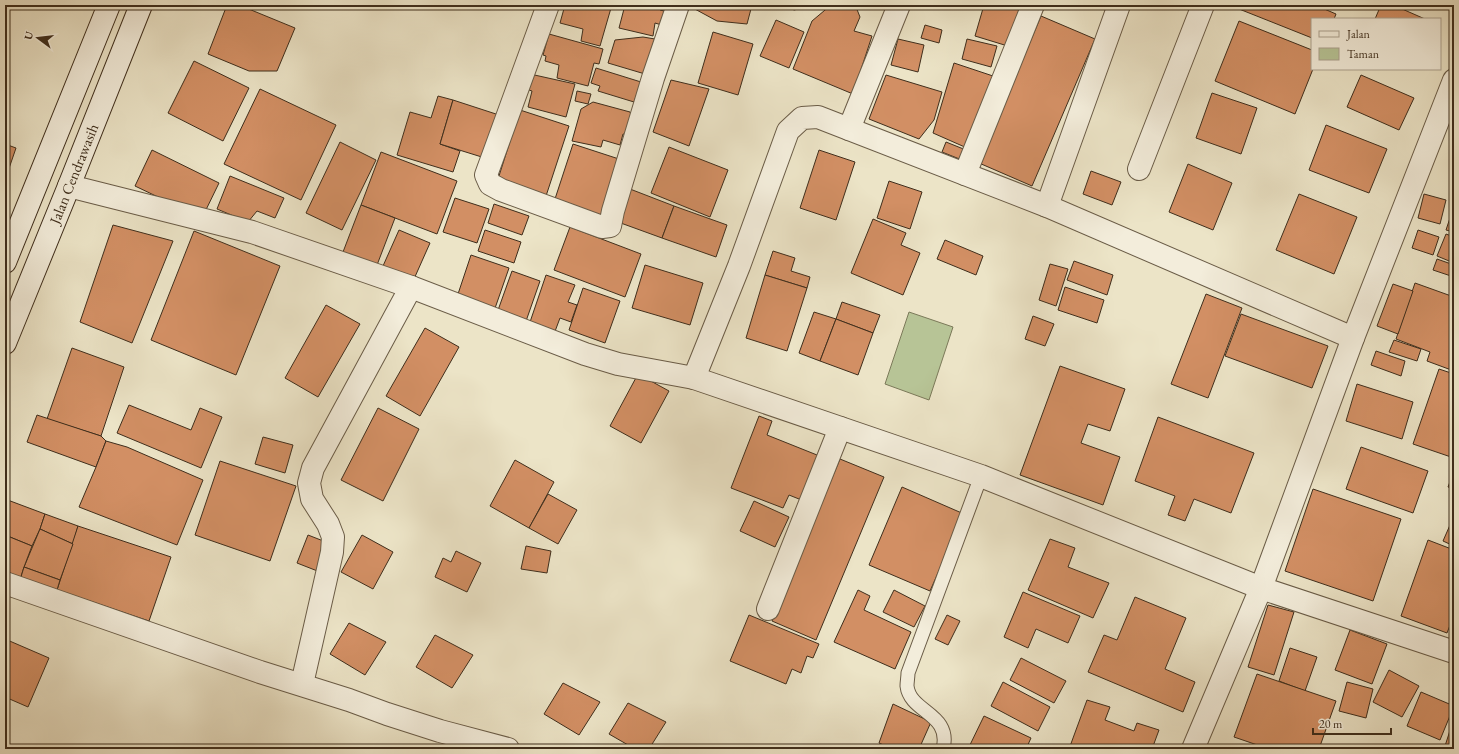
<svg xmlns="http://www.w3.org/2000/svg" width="1459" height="754" viewBox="0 0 1459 754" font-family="'EB Garamond',serif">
	<rect width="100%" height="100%" fill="#ece4c7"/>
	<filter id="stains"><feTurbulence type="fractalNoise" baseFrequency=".005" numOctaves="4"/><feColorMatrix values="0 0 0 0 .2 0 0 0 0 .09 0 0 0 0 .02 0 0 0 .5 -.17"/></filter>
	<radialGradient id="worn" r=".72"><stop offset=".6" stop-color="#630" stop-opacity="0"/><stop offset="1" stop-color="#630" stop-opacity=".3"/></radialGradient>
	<polygon fill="#b7c496" stroke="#7b7959" points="909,312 953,327 929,400 885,384"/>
	<g fill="#d28f64" stroke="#3f2e1c">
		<polygon points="227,5 239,5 295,28 277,71 249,71 208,54"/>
		<polygon points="565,5 596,5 611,8 600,46 581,41 583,29 560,23"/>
		<polygon points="625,5 660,5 660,10 668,12 665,26 655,23 653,36 619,28"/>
		<polygon points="694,5 752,5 747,24 717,21 693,8"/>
		<polygon points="786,5 804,5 802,8 794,10"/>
		<polygon points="831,5 848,5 856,7 860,17 854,31 872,36 853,94 793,69 812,21"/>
		<polygon points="965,5 978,5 977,9"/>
		<polygon points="984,5 1023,5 1011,47 975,36"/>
		<polygon points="1094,5 1113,5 1110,12"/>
		<polygon points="1229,5 1315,5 1336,14 1334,19 1312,19 1312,38"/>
		<polygon points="1381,5 1393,5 1425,19 1375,19"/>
		<polygon points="1041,16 1095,39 1032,186 979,163"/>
		<polygon points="776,20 804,32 789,68 760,56"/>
		<polygon points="1239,21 1312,50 1312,69 1313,69 1295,114 1215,81"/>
		<polygon points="925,25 942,30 939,43 921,38"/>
		<polygon points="713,32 753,44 738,95 698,83"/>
		<polygon points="549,34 603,49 599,64 594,63 588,86 557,78 559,65 545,61 546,56 543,55"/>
		<polygon points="643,37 655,39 645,74 608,63 615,40"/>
		<polygon points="898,39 924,45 918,72 891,65"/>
		<polygon points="967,39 997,46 991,67 962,59"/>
		<polygon points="194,61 249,88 223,141 168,113"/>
		<polygon points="954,63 996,77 967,148 933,133"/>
		<polygon points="596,68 641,82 634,102 598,91 600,86 591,83"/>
		<polygon points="530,74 575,84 566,117 528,107 532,91 526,89"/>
		<polygon points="886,75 942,92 934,120 919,139 869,119"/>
		<polygon points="1361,75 1414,98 1399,130 1347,107"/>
		<polygon points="671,80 709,89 689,146 653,132"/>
		<polygon points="260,89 336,125 301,200 224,164"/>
		<polygon points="577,91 591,94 588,104 575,101"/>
		<polygon points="1212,93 1257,108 1241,154 1196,138"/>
		<polygon points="438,96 453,100 440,144 460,151 453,172 397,155 410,112 431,118"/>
		<polygon points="453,100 499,115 485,158 440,144"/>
		<polygon points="593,102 630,112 637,125 630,135 623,134 620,145 603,140 601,147 572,141 581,109"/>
		<polygon points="520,110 569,126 546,196 498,179"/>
		<polygon points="1326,125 1387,149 1369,193 1309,170"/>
		<polygon points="340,142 376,160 342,230 306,213"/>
		<polygon points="946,142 966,150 962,160 942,152"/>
		<polygon points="5,144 16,148 5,180"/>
		<polygon points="573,144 622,160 602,220 553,205"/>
		<polygon points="669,147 728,170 710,217 651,193"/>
		<polygon points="152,150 219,183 202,218 135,186"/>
		<polygon points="819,150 855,162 836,220 800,208"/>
		<polygon points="381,152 457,181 437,234 361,205"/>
		<polygon points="1188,164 1232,183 1213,230 1169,212"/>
		<polygon points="1091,171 1121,182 1112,205 1083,194"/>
		<polygon points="230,176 284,198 275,218 257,211 248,222 217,209"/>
		<polygon points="889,181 922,192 910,229 877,218"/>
		<polygon points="630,189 674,206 662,238 618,222"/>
		<polygon points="1299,194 1357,217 1334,274 1276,250"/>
		<polygon points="1424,194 1446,200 1440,224 1418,218"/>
		<polygon points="455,198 489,209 477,243 443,232"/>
		<polygon points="494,204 529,216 522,235 488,223"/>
		<polygon points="361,205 395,218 377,265 343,252"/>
		<polygon points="674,206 727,225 716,257 662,238"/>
		<polygon points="1452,212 1454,213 1454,232 1446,230"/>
		<polygon points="873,219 906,233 901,245 920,253 903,295 851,273"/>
		<polygon points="113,225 173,241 132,343 80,322"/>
		<polygon points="570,227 641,254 625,297 554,270"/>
		<polygon points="399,230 430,243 414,279 383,266"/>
		<polygon points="485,230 521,242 514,263 478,251"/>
		<polygon points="1418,230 1439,237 1433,255 1412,248"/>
		<polygon points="194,231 280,266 236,375 151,340"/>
		<polygon points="1446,234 1454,237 1454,263 1437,256"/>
		<polygon points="945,240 983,256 976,275 937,259"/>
		<polygon points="773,251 795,258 791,271 810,277 807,288 765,275"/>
		<polygon points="471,255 509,268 493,314 456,300"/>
		<polygon points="1437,259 1454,265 1451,276 1433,270"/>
		<polygon points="1074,261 1113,275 1107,295 1067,280"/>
		<polygon points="1050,264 1068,269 1056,306 1039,300"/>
		<polygon points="645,265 703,283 690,325 632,308"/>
		<polygon points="512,271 540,281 525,324 497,313"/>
		<polygon points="546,275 575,285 568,302 577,305 571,322 560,318 554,334 529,325"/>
		<polygon points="765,275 807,288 787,351 746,338"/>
		<polygon points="1415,283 1454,297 1454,371 1427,361 1430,352 1396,339"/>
		<polygon points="1393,284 1413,291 1398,334 1377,326"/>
		<polygon points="1065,287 1104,300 1097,323 1058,310"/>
		<polygon points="583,288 620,301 605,343 569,330"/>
		<polygon points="1206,294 1242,308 1208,398 1171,384"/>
		<polygon points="842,302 880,315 873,333 836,319"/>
		<polygon points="326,305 360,324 318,397 285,378"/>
		<polygon points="814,312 836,319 820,361 799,353"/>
		<polygon points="1241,314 1328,346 1312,388 1225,356"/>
		<polygon points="1033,316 1054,324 1045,346 1025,339"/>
		<polygon points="836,319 873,333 858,375 820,361"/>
		<polygon points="425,328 459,347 420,416 386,396"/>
		<polygon points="1394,340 1421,349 1417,361 1389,352"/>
		<polygon points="72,348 124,367 101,436 47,419"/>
		<polygon points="1376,351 1405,361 1401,376 1371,365"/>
		<polygon points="1060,366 1125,389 1110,431 1088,424 1081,443 1120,457 1103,505 1020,475"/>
		<polygon points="1439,369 1454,374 1454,450 1451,457 1413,444"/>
		<polygon points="638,374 669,391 641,443 610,426"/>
		<polygon points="1357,384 1413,402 1402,439 1346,421"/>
		<polygon points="129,405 191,430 200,408 222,417 201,468 117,433"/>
		<polygon points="378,408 419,429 383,501 341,480"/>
		<polygon points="37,415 101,436 106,441 96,467 27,442"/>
		<polygon points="759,416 772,421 767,435 822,457 804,501 789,495 783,508 731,488"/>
		<polygon points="1158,417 1254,453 1231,513 1194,499 1185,521 1168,515 1175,496 1135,481"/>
		<polygon points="263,437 293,445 285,473 255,464"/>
		<polygon points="106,441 127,447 203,480 177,545 79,507 96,467"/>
		<polygon points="1361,447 1428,471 1413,513 1346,489"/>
		<polygon points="840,459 884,477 816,640 772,621"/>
		<polygon points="515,460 554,482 529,528 490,506"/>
		<polygon points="220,461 296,486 270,561 195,535"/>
		<polygon points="1454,471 1454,489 1448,487"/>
		<polygon points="902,487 964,514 930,591 869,565"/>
		<polygon points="1313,489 1401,519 1373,601 1285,571"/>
		<polygon points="548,494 577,510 558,544 529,528"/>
		<polygon points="5,499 45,514 40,529 32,546 5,535"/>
		<polygon points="754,501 789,517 775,547 740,531"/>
		<polygon points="45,514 78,526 73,544 40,529"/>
		<polygon points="1450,525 1454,527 1454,546 1443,541"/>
		<polygon points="78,526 171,557 149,621 57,590"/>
		<polygon points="40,529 73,544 60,580 24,567"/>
		<polygon points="5,535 32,546 24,567 20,580 5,575"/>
		<polygon points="308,535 331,544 320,572 297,563"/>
		<polygon points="362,535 393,552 373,589 341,572"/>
		<polygon points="1050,539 1075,548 1068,567 1109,583 1093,618 1028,590"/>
		<polygon points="1428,540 1454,550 1454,615 1447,633 1401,616"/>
		<polygon points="526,546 551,551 547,573 521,569"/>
		<polygon points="456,551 481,563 467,592 435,577 443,558 451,562"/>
		<polygon points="24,567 60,580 57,590 20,580"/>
		<polygon points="858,590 870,596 864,610 911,632 895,669 834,642"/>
		<polygon points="894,590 925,606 914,627 883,612"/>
		<polygon points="1023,592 1080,616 1068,643 1036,629 1028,648 1004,637"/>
		<polygon points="1135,597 1186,618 1165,669 1195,682 1183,712 1088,672 1104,635 1117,640"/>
		<polygon points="1268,605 1294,612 1274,675 1248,667"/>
		<polygon points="749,615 819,644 813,658 807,656 801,673 792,669 786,684 730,661"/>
		<polygon points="947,615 960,621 948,645 935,639"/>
		<polygon points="349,623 386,642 365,675 330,654"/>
		<polygon points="1350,630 1387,644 1372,684 1335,670"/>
		<polygon points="435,635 473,655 452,688 416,667"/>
		<polygon points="5,639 49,658 28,707 5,697"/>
		<polygon points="1290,648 1317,657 1305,691 1279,681"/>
		<polygon points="1021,658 1066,681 1054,703 1010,680"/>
		<polygon points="1389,670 1419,686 1402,717 1373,702"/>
		<polygon points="1257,674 1336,701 1319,749 1269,749 1234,737"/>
		<polygon points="1003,682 1050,707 1038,731 991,706"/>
		<polygon points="1347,682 1373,689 1366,718 1339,711"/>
		<polygon points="563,683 600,702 579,735 544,714"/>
		<polygon points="1421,692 1454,706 1440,740 1407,726"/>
		<polygon points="1087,700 1110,707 1105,720 1134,731 1137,723 1159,730 1152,749 1069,749"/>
		<polygon points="628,703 666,722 649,749 635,749 609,734"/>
		<polygon points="893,704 931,722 919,749 893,749 879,743"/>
		<polygon points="984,716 1031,738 1026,749 968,749"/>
		<polygon points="1454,718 1454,749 1445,746"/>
	</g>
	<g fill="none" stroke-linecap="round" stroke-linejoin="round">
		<defs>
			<path id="service" d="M 943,749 C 952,713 910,713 907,686 C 907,682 908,677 908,673 L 981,476"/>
			<g id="minor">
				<polyline points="548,5 486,175 490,184 501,190 602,227 610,226 613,211 653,78 678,5"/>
				<polyline points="849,129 899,5"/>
				<polyline points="1139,169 1203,5"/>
				<polyline points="965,174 1033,5"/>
				<polyline points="69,186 252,232 411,287 585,354 618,364 694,378 981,476 1261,588 1454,652"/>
				<polyline points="1047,206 1119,5"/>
				<polyline points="694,378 739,266 788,131 802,118 818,117 1047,206 1353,338"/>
				<polyline points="5,583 260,672 349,700 387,714 440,731 508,749"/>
				<polyline points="768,609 840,428"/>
				<polyline points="302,684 332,552 333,537 328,524 312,499 309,483 313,468 411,287"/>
				<polyline points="1193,749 1261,588 1353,338 1454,80"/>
			</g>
			<g id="secondary">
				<polyline points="5,262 109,5"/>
				<polyline points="5,343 69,186 141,5"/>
			</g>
		</defs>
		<use href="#service" stroke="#6a5c47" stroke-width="15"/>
		<use href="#minor" stroke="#6a5c47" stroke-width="24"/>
		<use href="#secondary" stroke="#3f2e1c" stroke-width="24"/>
		<use href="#service" stroke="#f3eddb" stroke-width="13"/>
		<use href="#minor" stroke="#f3eddb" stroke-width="22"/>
		<use href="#secondary" stroke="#f3eddb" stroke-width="22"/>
	</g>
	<g text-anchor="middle" stroke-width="3.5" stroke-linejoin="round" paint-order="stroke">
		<g font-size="15" fill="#3f2e1c" stroke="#f3eddb">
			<text transform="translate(74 174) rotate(-68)" y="5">Jalan Cendrawasih</text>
		</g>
	</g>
	<rect width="1459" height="754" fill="none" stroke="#ece4c7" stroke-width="20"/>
	<rect x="6" y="6" width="1447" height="742" fill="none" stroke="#3f2e1c" stroke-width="2"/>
	<rect x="10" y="10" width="1439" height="734" fill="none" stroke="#3f2e1c"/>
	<rect x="1311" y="18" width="130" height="52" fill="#f3eddb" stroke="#aba18f"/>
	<rect x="1319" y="31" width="20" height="6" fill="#f3eddb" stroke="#aba18f"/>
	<text x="1347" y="38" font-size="12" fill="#3f2e1c">Jalan</text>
	<rect x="1319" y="48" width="20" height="12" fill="#b7c496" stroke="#aba18f"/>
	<text x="1347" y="58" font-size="12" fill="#3f2e1c">Taman</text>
	<g transform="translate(38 38) rotate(285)" stroke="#f3eddb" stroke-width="3" paint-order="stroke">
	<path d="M0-3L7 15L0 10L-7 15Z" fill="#3f2e1c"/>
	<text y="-6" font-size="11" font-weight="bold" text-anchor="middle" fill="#3f2e1c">U</text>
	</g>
	<path d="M1313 728v6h78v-6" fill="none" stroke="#3f2e1c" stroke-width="2"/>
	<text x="1319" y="728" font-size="12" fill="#3f2e1c" stroke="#f3eddb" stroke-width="3" paint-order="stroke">20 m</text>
	<rect width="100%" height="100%" filter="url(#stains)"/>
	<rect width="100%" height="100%" fill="url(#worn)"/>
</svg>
